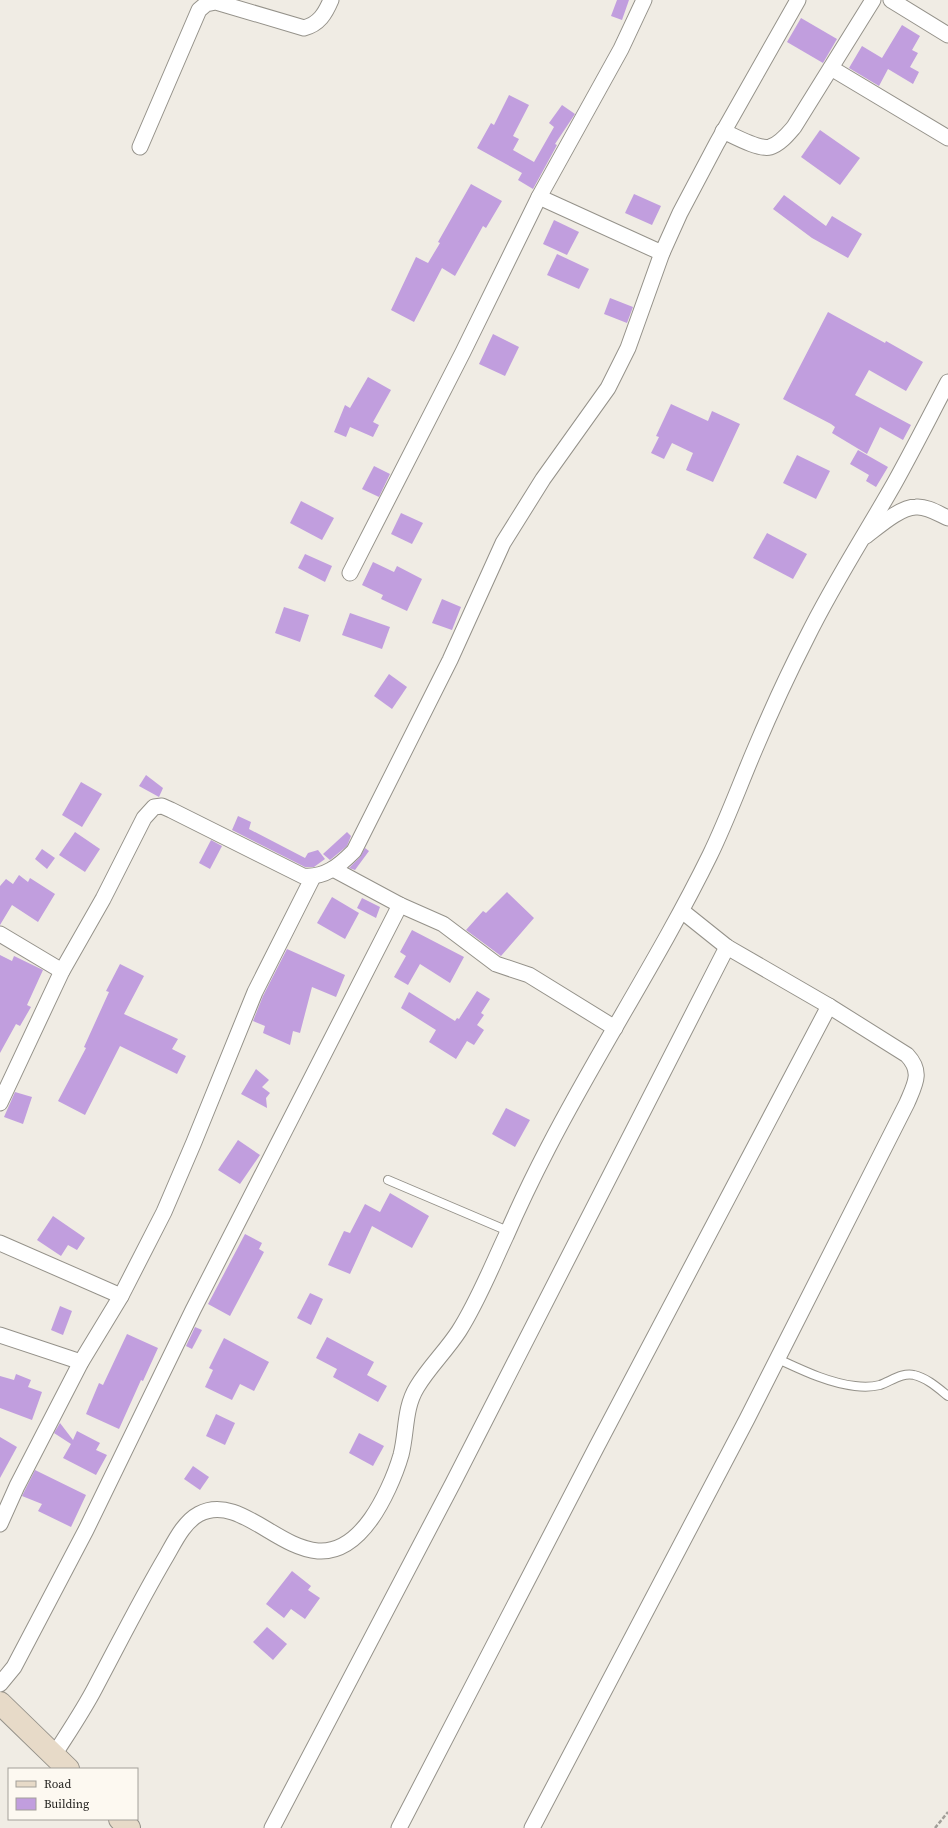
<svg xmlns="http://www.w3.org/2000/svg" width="948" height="1828" viewBox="0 0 948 1828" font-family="'Source Serif 4',serif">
	<rect width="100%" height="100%" fill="#f0ece4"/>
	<g fill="#c19ede">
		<polygon points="617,0 629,0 622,20 611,16"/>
		<polygon points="801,18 837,39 823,63 787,42"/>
		<polygon points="902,25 920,36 912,50 918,53 910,67 919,72 913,84 888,69 879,86 849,68 862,46 882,58"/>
		<polygon points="509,95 529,105 513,136 519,139 513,150 534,162 554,127 549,123 562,105 575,114 555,144 557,145 533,189 518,180 522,173 477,148 491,123 494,125"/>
		<polygon points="820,130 860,158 840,185 801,157"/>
		<polygon points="471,184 502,201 486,228 483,226 455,276 442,268 414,322 391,310 416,257 428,263 440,243 438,242"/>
		<polygon points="634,194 661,206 652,225 625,213"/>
		<polygon points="784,195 826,226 832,216 862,234 848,258 812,238 773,209"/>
		<polygon points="554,220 579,232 567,255 543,244"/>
		<polygon points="557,254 589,269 579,289 547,275"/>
		<polygon points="610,298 633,307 627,323 604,314"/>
		<polygon points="828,312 885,343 886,341 923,362 906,391 869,370 855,395 911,425 903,440 880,427 867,454 832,433 835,427 831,424 783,399"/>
		<polygon points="493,334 519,347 505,376 479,364"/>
		<polygon points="368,377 391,390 373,422 379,425 373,437 350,427 346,437 334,432 345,405 350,408"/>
		<polygon points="671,404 708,421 712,411 740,424 713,482 686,470 693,453 672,443 664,459 651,453 659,437 656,436"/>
		<polygon points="858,450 888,467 876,487 866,481 869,475 850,464"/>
		<polygon points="797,455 830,471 816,499 783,483"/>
		<polygon points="374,466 390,474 379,497 362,489"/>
		<polygon points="301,501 334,518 322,540 290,523"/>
		<polygon points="401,513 423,523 412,544 391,534"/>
		<polygon points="767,533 807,554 793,579 753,558"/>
		<polygon points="305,554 332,566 325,582 298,568"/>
		<polygon points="373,562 394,572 397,566 422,579 407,611 381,599 383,595 362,585"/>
		<polygon points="442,599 461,607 452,630 432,623"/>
		<polygon points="284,607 309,615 300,642 275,633"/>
		<polygon points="350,613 390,627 382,649 342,635"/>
		<polygon points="389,674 407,687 392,709 374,696"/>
		<polygon points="146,775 163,788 159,797 139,786"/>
		<polygon points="81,782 102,794 82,827 62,815"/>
		<polygon points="238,816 251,822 249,829 305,858 308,853 318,850 325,859 314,867 305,867 232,830"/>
		<polygon points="75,832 100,849 85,872 59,855"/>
		<polygon points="347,832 351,836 347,846 330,860 323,854"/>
		<polygon points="211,840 222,846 210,869 199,863"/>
		<polygon points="365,848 369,851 355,870 349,868 360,857"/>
		<polygon points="42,849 55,858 47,869 35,859"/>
		<polygon points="19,875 28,882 30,878 55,894 38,922 12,905 0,925 0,886 6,879 13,884"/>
		<polygon points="507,892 534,918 501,956 466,930 483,911 486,913"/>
		<polygon points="332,897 359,913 345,939 317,923"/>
		<polygon points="362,898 380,907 376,918 357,908"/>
		<polygon points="412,930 464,957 450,983 420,964 408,985 394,977 406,956 400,952"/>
		<polygon points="287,949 345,975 336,997 312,987 300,1033 293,1031 290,1045 263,1033 265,1026 253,1021 263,996"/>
		<polygon points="0,955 12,961 14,956 43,970 27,1005 31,1007 20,1026 16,1024 0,1053"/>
		<polygon points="120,964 144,976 124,1014 178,1039 172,1049 186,1056 177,1074 120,1046 85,1115 58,1101 86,1048 84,1047 109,992 106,991"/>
		<polygon points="477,991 490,999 481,1013 484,1015 477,1025 484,1030 474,1045 467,1041 456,1059 429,1042 436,1030 401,1008 409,992 455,1021 457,1018 459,1019"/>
		<polygon points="256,1069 269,1080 262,1087 270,1093 266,1098 267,1108 241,1094"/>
		<polygon points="15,1092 32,1097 23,1124 4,1117"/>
		<polygon points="506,1108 530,1120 515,1147 492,1134"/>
		<polygon points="238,1140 260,1155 240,1184 218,1170"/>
		<polygon points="390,1193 429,1216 412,1248 372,1226 350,1274 328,1265 344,1231 350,1233 365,1204 380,1212"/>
		<polygon points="53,1216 85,1238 77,1250 68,1245 61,1256 37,1240"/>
		<polygon points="245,1234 262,1243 259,1249 264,1252 230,1316 208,1304"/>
		<polygon points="310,1293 323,1299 311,1325 297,1318"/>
		<polygon points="60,1306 72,1311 63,1335 51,1330"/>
		<polygon points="195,1327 202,1330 192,1349 186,1346"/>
		<polygon points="127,1334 158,1348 143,1381 141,1380 119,1429 86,1414 99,1383 103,1385"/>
		<polygon points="327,1337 374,1362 367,1375 387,1386 378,1402 333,1377 337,1369 316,1358"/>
		<polygon points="224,1338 269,1362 254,1391 240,1384 232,1400 205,1387 213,1370 209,1368"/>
		<polygon points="16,1374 31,1380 28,1387 42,1392 32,1420 0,1408 0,1376 14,1380"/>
		<polygon points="216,1414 235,1423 225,1445 206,1436"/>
		<polygon points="60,1423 73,1440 77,1431 100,1443 96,1450 107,1455 96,1475 63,1458 71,1444 54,1433"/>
		<polygon points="359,1433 384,1446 373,1466 349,1453"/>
		<polygon points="0,1437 17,1447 0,1478"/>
		<polygon points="193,1466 209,1477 200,1490 184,1479"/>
		<polygon points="35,1470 86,1495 71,1527 38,1511 42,1504 22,1496"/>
		<polygon points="292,1571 311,1586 308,1590 320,1598 305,1619 291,1609 284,1618 266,1604"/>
		<polygon points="267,1627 287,1644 273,1660 253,1642"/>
	</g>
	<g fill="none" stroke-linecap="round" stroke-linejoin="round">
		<defs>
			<g id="service">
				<polyline points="388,1180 508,1231"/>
				<path d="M 778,1359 C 802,1370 828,1383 855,1386 C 863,1387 872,1387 880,1385 C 891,1381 903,1372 914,1375 C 927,1378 938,1388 948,1396"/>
			</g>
			<g id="minor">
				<polyline points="644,0 621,49 539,197 662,253"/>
				<polyline points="891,0 948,35"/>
				<polyline points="831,68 948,138"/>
				<path d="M 723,131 C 734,136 759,150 770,147 C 780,144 788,134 794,127 L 873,0"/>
				<path d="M 140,147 L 199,10 L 206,4 L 216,2 L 304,28 C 319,24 325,14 331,0"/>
				<path d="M 866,536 C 878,527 900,507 916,507 C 927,506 939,514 948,518"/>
				<polyline points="350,573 463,352 539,197"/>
				<polyline points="333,869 400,905 443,924 496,964 529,975 615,1028"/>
				<polyline points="0,934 62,971"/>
				<path d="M 0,1103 L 62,971 L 103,899 L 144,818 L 154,807 L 162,806 L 171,810 L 303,876 C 325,878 339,866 354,851 L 450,660 L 503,543 L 543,479 L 608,388 L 628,348 L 662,253 L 680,213 L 717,143 L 798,0"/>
				<polyline points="0,1243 121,1296"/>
				<polyline points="0,1335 81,1362"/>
				<polyline points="0,1524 17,1486 81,1362 121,1296 164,1212 194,1142 255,992 313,877"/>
				<polyline points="0,1684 14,1667 86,1530 193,1310 400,905"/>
				<path d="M 54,1755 C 68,1733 83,1711 95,1688 C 119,1643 141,1599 167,1555 C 175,1541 184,1522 199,1514 C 253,1485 309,1606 371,1519 C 383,1502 395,1476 401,1455 C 407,1432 404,1408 417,1387 C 429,1367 446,1351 459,1331 C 478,1301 491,1268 506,1236 C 519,1206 533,1177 548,1148 C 599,1049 661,955 710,855 C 727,820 740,784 755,749 C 771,711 788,674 807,637 C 833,584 865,535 894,484 C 913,450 930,416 948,382"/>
				<polyline points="272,1828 453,1483 727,947"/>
				<polyline points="399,1828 596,1448 829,1006"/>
				<path d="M 532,1828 L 747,1419 L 907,1103 C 915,1084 923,1072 907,1055 L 829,1006 L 727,947 L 682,911"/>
			</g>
			<g id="secondary">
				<polyline points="0,1703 68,1769"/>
				<polyline points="120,1819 129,1828"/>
			</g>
		</defs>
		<use href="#service" stroke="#95928a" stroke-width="10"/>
		<use href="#minor" stroke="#95928a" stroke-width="17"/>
		<use href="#secondary" stroke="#95928a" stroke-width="24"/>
		<polyline stroke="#a19e98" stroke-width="2.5" stroke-dasharray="4 2" stroke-linecap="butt" points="935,1828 948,1812"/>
		<use href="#service" stroke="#fff" stroke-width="8"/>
		<use href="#minor" stroke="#fff" stroke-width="15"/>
		<use href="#secondary" stroke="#e7dac8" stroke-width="22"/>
	</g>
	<rect x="8" y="1768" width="130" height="52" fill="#fdf9f1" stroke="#a3a09a"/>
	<rect x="16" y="1781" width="20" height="6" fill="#e7dac8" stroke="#a3a09a"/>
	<text x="44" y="1788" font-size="12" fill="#1b1a17">Road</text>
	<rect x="16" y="1798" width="20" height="12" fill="#c19ede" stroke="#a3a09a"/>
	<text x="44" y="1808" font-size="12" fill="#1b1a17">Building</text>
</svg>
